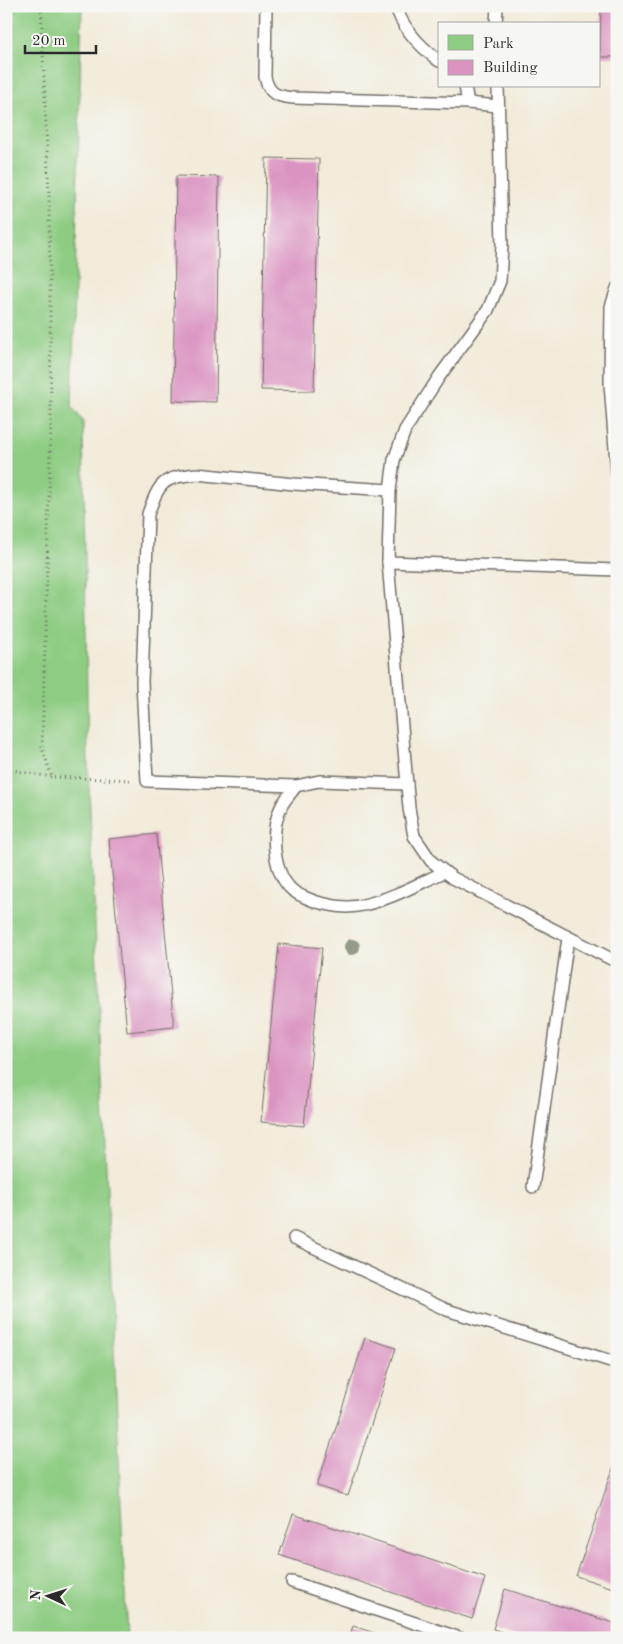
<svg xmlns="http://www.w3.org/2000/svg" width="623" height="1644" viewBox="0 0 623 1644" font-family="'Old Standard TT',serif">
	<rect width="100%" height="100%" fill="#f6f6f2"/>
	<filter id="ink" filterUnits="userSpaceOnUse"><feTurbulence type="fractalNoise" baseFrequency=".02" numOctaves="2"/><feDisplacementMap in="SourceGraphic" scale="10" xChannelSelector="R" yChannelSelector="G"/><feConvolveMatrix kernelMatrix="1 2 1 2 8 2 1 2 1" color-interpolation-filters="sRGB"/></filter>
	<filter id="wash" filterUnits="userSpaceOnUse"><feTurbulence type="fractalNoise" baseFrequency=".0096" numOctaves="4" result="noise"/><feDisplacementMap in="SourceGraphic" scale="20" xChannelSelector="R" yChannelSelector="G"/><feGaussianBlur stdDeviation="1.12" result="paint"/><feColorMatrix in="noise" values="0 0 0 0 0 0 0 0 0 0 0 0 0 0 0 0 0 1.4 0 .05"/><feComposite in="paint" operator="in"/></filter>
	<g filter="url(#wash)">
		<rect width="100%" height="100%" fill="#f2ebda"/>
		<polygon fill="#8dcc82" stroke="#5c7c56" points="6,6 82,6 72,407 83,421 88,765 127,1638 6,1638"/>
		<g id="blocks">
			<g fill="#db94c2">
				<polygon points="601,6 617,6 617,57 600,57"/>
				<polygon points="266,158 319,159 314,391 261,390"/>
				<polygon points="176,176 219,177 216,402 173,401"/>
				<polygon points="156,834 174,1027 127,1032 109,839"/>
				<polygon points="279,944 322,948 304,1126 261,1122"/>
				<polygon points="365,1338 396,1348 348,1496 317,1486"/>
				<polygon points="616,1460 617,1577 613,1588 576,1576"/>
				<polygon points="293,1514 485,1578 472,1619 279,1555"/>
				<polygon points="505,1589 617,1624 617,1638 519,1638 493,1629"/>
				<polygon points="353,1626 387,1637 387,1638 349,1638"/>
			</g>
		</g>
	</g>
	<g filter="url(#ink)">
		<use href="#blocks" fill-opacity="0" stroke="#716e68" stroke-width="1"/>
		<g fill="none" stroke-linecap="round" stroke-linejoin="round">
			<defs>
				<g id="lane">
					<path d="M 266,6 L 265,77 C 269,95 277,96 293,98 L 468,103 L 498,106"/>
					<path d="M 396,6 C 402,29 421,47 439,61"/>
					<polyline points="496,24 497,6"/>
					<polyline points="465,86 468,103"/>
					<polyline points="498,86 502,245 500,281 488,310 439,377 405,430 394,460 390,490 388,562 409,808 414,836 431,861 453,878 617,962"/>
					<polyline points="617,288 611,307 610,384 617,474"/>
					<path d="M 390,490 L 294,484 L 197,474 C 162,478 160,481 148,514 L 142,682 L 147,781 L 296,786 L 319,781 L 407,784"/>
					<polyline points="388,562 617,570"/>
					<path d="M 296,786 C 292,792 286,798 282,805 C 270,828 272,869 290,888 C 296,895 309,899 317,902 C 332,906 347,909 363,905 C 391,899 418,884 444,872"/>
					<polyline points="533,1187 568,938"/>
					<polyline points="294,1238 447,1310 617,1363"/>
					<polyline points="292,1582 460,1638"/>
				</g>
			</defs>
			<use href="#lane" stroke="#716e68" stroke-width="14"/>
			<g stroke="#716e68" stroke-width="3" stroke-dasharray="1 4" stroke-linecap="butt">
				<polyline points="41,6 49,196 51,422 42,748 52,777 131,780"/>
				<polyline points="6,771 11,770 52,777"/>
			</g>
			<use href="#lane" stroke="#fff" stroke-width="11"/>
		</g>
		<circle fill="#949c88" cx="352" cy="947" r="8"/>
	</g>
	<rect width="623" height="1644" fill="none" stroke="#f6f6f2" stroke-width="25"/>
	<rect x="438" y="22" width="162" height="65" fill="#f6f6f2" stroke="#a5a5a2"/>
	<rect x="448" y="35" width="25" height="15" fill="#8dcc82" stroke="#a5a5a2"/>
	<text x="483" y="48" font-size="15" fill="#2b2b2b">Park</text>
	<rect x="448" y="60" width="25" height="15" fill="#db94c2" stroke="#a5a5a2"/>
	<text x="483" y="72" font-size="15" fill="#2b2b2b">Building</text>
	<g transform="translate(48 1596) rotate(274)" stroke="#f6f6f2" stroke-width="4" paint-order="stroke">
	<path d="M0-4L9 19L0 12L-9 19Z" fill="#2b2b2b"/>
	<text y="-8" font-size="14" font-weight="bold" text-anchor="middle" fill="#2b2b2b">N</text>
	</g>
	<path d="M25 45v8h71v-8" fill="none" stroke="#2b2b2b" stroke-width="2.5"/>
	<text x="32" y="45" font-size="15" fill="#2b2b2b" stroke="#f6f6f2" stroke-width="4" paint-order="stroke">20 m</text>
</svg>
